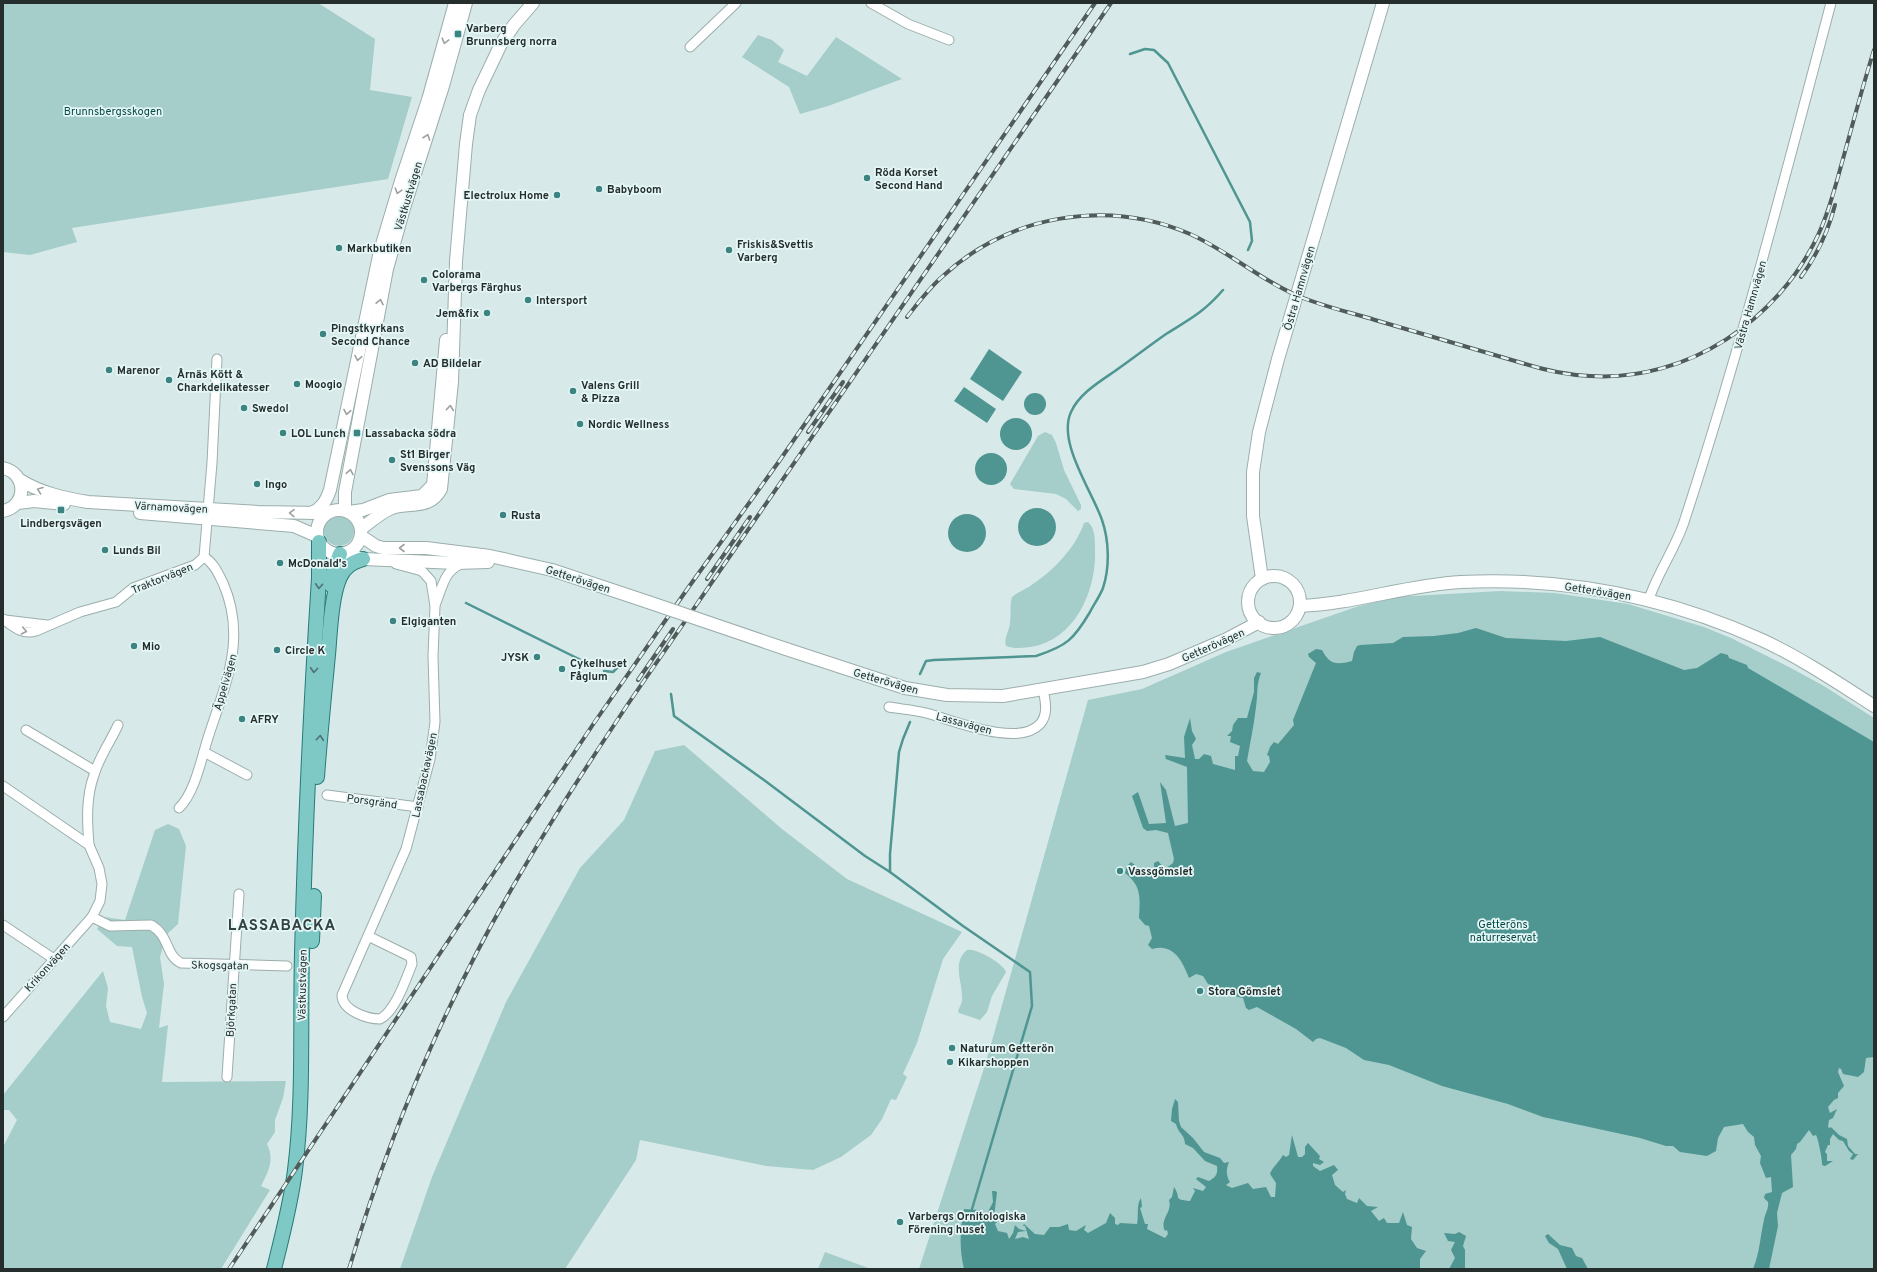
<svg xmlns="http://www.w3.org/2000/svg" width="1877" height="1272" viewBox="0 0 1877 1272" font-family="Overpass,sans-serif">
	<rect width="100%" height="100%" fill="#d7eae9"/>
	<g fill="#a5cdca">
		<polygon points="3,3 318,3 375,39 370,90 412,97 388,179 72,228 77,242 30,255 3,252"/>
		<polygon points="758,35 772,40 784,50 778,62 807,76 836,37 902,79 828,106 800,114 789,87 742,57"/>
		<polygon points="1045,432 1052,435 1056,443 1064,470 1081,505 1081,509 1078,511 1066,499 1056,494 1014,489 1010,484 1038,436"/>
		<circle cx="339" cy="531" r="15"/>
		<path d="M 1088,522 C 1095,528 1095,539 1095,548 C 1097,589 1076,640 1030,647 C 1022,648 1014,649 1006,646 C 1004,639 1007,635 1009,628 C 1012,618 1009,607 1012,597 C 1019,591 1027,589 1033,584 C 1054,570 1076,547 1084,523 Z"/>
		<polygon points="1500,591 1555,593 1628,604 1704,627 1731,638 1789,667 1824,686 1874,718 1874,1269 919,1269 986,1062 1088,700 1142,689 1226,652 1356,607 1395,597"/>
		<polygon points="684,745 782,829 847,879 962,932 943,959 917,1043 903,1074 907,1077 896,1100 891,1099 882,1119 871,1135 841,1157 813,1170 766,1166 640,1140 636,1160 565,1269 400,1269 432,1177 506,1002 580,868 624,820 655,751"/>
		<path d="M 168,824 L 179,829 L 186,846 L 178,924 L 166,935 L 160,957 L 164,984 L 159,1028 L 168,1025 L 162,1082 L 286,1081 L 283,1098 L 275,1120 L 275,1132 L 267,1144 C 275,1160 268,1172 261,1186 L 270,1190 L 221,1269 L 3,1269 L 3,1147 L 17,1120 L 9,1110 L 3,1110 L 3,1095 L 103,971 L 108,988 L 106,1006 L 110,1022 L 141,1029 L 147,1013 L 142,997 L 132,947 L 117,946 L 97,929 L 104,917 L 125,920 L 155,830 Z"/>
		<path d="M 967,950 C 976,948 1003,963 1006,972 L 992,996 L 987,1012 L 980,1020 L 959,1013 L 958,1011 C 960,1006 963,1002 962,996 C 962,980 952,963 967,950 Z"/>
		<polygon points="825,1252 871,1269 818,1269"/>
	</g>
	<g fill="#4f9591">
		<polygon points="989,349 1022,372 1003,401 970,379"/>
		<polygon points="964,387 996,409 987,423 954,401"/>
		<circle cx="1035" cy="404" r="11"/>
		<circle cx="1016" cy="434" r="16"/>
		<circle cx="991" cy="469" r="16"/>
		<circle cx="1037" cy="527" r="19"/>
		<circle cx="967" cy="533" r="19"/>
		<path d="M 1476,628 L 1506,638 L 1566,641 L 1600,637 L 1684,670 L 1697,668 L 1721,653 L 1728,655 L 1729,658 L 1747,665 L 1748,668 L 1874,742 L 1874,1057 L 1866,1058 L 1864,1072 L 1858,1077 L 1843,1074 L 1841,1069 L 1839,1068 L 1838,1072 L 1844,1086 L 1838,1093 L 1838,1098 L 1834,1100 L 1828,1107 L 1830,1113 L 1837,1109 L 1833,1118 L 1829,1120 L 1828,1127 L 1830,1128 L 1831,1127 L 1839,1135 L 1847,1139 L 1848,1146 L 1855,1154 L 1858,1154 L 1853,1160 L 1850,1159 L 1853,1154 L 1849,1151 L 1843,1141 L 1839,1140 L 1833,1134 L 1830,1139 L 1830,1145 L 1828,1145 L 1825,1152 L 1827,1154 L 1827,1161 L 1833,1161 L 1825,1166 L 1822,1165 C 1823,1162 1818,1138 1816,1135 L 1813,1136 L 1809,1130 L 1800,1142 L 1797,1144 L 1796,1149 L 1791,1155 L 1793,1187 L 1782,1193 L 1777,1213 L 1778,1226 L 1769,1269 L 1753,1269 C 1760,1252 1760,1237 1764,1220 C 1765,1213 1769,1209 1768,1202 L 1764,1198 L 1765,1194 L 1772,1192 L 1771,1177 L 1766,1178 L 1760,1163 L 1761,1156 L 1755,1145 L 1754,1137 L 1748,1132 L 1743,1124 L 1724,1127 L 1718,1138 L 1716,1151 L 1707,1156 L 1680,1152 L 1673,1146 L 1666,1146 L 1640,1138 L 1543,1117 L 1508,1104 L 1442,1086 L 1389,1065 L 1364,1060 L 1346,1048 L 1320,1038 L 1316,1039 L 1313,1042 L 1296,1029 L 1257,1007 L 1249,1010 L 1246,1008 L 1243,998 L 1220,993 L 1217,987 L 1208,984 L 1203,976 L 1196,974 L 1189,978 C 1182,960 1173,943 1152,949 L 1148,945 L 1152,938 L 1149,926 L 1145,925 L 1139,918 C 1140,898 1142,886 1125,873 L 1127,866 L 1131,862 L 1140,869 L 1154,869 L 1154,863 L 1158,861 L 1165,869 L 1173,863 L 1174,859 L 1168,833 L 1156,830 L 1147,831 L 1143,828 L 1132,796 L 1138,792 L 1149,824 L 1166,823 L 1160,782 L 1166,790 L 1175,826 L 1188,823 L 1187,767 L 1166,759 L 1165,755 L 1185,758 L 1184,737 L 1190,718 L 1192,731 L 1196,739 L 1192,745 L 1195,759 L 1199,759 L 1204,754 L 1211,756 L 1213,764 L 1235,770 L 1235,756 L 1238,756 L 1240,746 L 1230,742 L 1231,736 L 1227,736 L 1232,731 L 1233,725 L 1238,718 L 1247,718 L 1254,692 L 1254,678 L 1257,672 L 1261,673 C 1256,685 1258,695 1256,707 C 1254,725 1250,743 1247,761 L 1253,771 L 1264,772 L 1270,762 L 1269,756 L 1267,755 L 1270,747 L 1274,742 L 1278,744 L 1294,725 L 1293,720 L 1316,663 L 1309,657 L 1308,654 L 1316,649 L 1322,650 C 1330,665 1336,665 1352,661 L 1354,652 L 1357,646 L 1360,645 L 1393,643 L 1403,637 L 1434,636 L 1458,633 Z"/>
		<path d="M 1175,1099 L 1178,1102 L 1179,1121 L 1181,1127 L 1193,1138 L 1204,1152 L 1220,1158 L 1224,1163 L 1229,1162 C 1226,1169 1226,1176 1230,1182 L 1226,1185 L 1232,1188 L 1248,1183 L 1253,1189 L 1266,1187 L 1271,1197 L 1275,1197 L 1276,1183 L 1270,1174 C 1271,1169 1280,1161 1283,1155 L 1286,1157 L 1289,1155 L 1292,1135 L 1298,1157 L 1302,1157 L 1305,1154 L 1305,1147 L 1308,1143 L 1320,1156 L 1319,1159 L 1324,1162 L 1320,1165 L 1313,1163 L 1313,1166 L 1320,1171 L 1334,1165 L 1338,1170 L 1332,1175 L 1335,1185 L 1343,1192 L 1346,1190 L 1345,1194 L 1347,1199 L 1357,1203 L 1359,1198 L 1367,1206 L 1378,1207 L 1371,1211 L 1379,1221 L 1384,1218 L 1387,1223 L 1399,1223 L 1403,1212 L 1407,1225 L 1412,1227 L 1411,1239 L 1417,1248 L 1426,1251 L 1420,1259 L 1420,1269 L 964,1269 C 959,1248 960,1230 964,1209 L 978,1210 L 987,1214 L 993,1202 L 992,1191 L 995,1191 L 997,1192 L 994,1217 L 997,1222 L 995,1224 L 998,1231 L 1007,1233 L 1009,1239 L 1013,1233 L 1015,1225 L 1019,1229 L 1026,1231 L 1018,1232 L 1015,1239 L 1023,1237 L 1029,1239 L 1025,1226 L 1023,1226 L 1024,1224 L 1035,1234 L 1044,1235 L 1050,1227 L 1059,1227 L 1068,1224 L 1069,1230 L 1076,1231 L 1086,1225 L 1084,1230 L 1088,1233 L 1106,1223 L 1110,1213 L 1115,1218 L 1115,1224 L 1118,1225 L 1120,1223 L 1137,1224 C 1139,1215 1136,1205 1141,1198 L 1142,1207 L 1140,1208 L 1145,1224 L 1148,1224 L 1147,1229 L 1165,1238 L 1168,1234 L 1167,1230 L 1165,1231 C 1159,1219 1173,1212 1169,1200 L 1172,1197 L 1174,1187 C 1182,1199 1172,1199 1190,1201 L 1195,1191 L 1193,1188 L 1203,1191 L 1206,1187 L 1196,1179 L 1198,1177 L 1209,1181 C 1216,1177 1218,1174 1217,1166 L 1205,1161 L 1193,1148 L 1185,1144 C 1185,1135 1178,1133 1176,1124 L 1171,1121 L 1172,1109 Z"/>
		<polygon points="1459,1232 1466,1236 1463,1246 1465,1250 1465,1269 1449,1269 1455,1258 1451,1250 1455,1242 1448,1241 1444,1233 1455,1234"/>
		<polygon points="1548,1234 1560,1245 1572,1248 1576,1256 1582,1258 1588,1269 1567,1269 1558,1249 1549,1243 1545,1236"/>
	</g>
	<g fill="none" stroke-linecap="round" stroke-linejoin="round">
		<g stroke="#4f9591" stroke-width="2.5">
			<polyline points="1130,54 1145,49 1154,50 1168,63 1250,222 1252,241 1248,250"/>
			<polyline points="466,603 589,664"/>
			<polyline points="604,671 613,672 622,663"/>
			<path d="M 920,674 L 926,661 L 934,660 L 1036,656 C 1067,646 1074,639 1090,612 C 1094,604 1100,596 1103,588 C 1110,567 1109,540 1102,520 C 1092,491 1057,442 1071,412 C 1079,394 1099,382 1115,371 C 1132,359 1149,346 1166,334 C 1190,319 1204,312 1223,290"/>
			<polyline points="671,694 674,716 764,780 865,856 890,872"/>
			<polyline points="910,722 903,739 899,752 890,854 890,872 963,926 1030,972 1032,1006 972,1209"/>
		</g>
		<defs>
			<g id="street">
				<polyline points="871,3 908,24 949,40"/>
				<polyline points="690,47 736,3"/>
				<path d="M 1649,599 C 1658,572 1675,549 1684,522 C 1740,351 1785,177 1831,3"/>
				<path d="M 435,605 C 443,587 443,571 463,563"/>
				<path d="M 3,619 C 14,627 22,635 36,631 L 80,612 L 116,602 L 133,588 L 195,565 L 204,557 L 212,463 L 217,359"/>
				<polyline points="5,620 47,625"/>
				<path d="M 889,707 C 901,709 914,710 926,713 C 953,720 1018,748 1040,724 C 1049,714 1045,700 1043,689"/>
				<polyline points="26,730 95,771"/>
				<polyline points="204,752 247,775"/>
				<polyline points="3,786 89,845 99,868 102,884 100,901 92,917 3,1017"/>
				<polyline points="327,795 418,807"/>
				<path d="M 179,808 C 194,794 201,761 207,741 C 224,687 248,640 223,583 C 218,573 214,563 204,557"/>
				<path d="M 89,845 C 87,821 86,797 94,775 C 99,757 111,741 118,725"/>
				<path d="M 92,917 L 110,926 L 151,925 C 170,936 165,955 181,963 L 287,966"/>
				<polyline points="3,925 54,959"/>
				<path d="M 368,936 L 411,957 L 412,964 C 406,979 395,1012 380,1019 C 368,1019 342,1011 342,995 L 406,849 L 430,759 L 435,722 L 433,656 L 435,606 L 431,581 L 422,571 L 396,564"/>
				<polyline points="227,1077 239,894"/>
			</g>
			<g id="secondary">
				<path d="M 3,468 C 27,473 28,506 3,511"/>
				<path d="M 20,480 C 41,493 64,498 88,502 L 258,512 L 319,513"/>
				<polyline points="18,503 34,501 64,504"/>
				<circle cx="339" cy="532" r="22"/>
				<polyline points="345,510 345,492 387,269 404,208 443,86 466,3"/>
				<polyline points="349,512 363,510 389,500 422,496 433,485 446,340"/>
				<polyline points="140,513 294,526 317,536"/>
				<path d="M 311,513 C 322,509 326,501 330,490 L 380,251 L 401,181 L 428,100 L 455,3"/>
				<path d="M 361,529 C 370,522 381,512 392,508 C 411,502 430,510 441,489 L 452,382 L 456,261 L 466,144 L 470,115 L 479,90 L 501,44 L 514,25 L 533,3"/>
				<polyline points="361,536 376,546 383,548 426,548 490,556 552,570 648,602"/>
				<polyline points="344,553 363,559 456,563 488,562"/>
				<circle cx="1274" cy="602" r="26"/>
				<polyline points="1262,579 1253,516 1253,472 1259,432 1278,359 1383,3"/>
				<path d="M 1300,606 C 1354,604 1406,585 1461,582 C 1565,577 1667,597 1762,640 C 1801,658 1838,683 1874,706"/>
				<polyline points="786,649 905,688 947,695 1003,696 1143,672 1169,664 1227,639 1259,622"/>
			</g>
			<g id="primary">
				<polyline points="331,585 333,572 340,554"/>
				<path d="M 317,777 C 320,736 324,696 328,655 C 330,633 331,597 340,577 C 345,566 353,562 363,559"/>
				<polyline points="312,941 314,896"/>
				<path d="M 274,1269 C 282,1237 291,1203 295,1170 C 304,1099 300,1026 302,954 C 305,828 311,703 319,578 L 319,542"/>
			</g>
		</defs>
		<use href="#street" stroke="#9baeac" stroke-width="11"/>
		<use href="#secondary" stroke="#9baeac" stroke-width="14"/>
		<use href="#primary" stroke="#277b78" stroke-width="16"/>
		<use href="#street" stroke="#fff" stroke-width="9"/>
		<use href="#secondary" stroke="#fff" stroke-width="12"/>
		<use href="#primary" stroke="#7ec8c6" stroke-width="14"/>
		<defs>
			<g id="rail">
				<path d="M 1801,277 C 1817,255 1828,232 1835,205"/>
				<path d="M 907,317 C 918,303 929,288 943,276 C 1009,215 1107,198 1190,234 C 1228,251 1259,279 1296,295 C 1321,306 1349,312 1375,320 C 1424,334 1473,349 1522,363 C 1544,370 1566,375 1590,376 C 1688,382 1779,320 1819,233 C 1829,211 1835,188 1841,166 C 1852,127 1862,88 1874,50"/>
				<polyline points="808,432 843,382"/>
				<polyline points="707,579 750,517"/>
				<polyline points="638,680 673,629"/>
				<polyline points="229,1269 594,723 688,588 780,460 1095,3"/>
				<path d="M 349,1269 C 381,1161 424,1054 476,954 C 521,867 574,785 628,704 L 1111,3"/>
			</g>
		</defs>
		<use href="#rail" stroke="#515b5a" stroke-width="4"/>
		<use href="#rail" stroke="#e4f7f6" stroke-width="2.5" stroke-dasharray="8" stroke-linecap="butt"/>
		<defs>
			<polyline id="secondary-bridge" points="648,602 786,649"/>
		</defs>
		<use href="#secondary-bridge" stroke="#9baeac" stroke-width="14" stroke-linecap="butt"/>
		<use href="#secondary-bridge" stroke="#fff" stroke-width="12"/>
	</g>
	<defs><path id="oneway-chevron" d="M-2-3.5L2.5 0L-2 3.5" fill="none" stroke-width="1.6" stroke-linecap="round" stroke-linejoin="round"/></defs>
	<g stroke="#9da1a0">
		<use href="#oneway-chevron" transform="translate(445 41) rotate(105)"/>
		<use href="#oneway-chevron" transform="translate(427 137) rotate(-71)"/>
		<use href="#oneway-chevron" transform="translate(398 191) rotate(107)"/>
		<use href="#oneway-chevron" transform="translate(380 302) rotate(-78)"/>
		<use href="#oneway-chevron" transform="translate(358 358) rotate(101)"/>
		<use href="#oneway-chevron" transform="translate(450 408) rotate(-85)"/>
		<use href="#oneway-chevron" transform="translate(347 412) rotate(101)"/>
		<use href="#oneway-chevron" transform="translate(350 472) rotate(-79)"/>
		<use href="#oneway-chevron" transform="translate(40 490) rotate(-159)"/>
		<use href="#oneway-chevron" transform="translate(292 513) rotate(-178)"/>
		<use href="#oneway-chevron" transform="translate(402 548) rotate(180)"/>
		<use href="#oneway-chevron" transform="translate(24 631) rotate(12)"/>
	</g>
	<g stroke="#4e7372">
		<use href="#oneway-chevron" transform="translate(319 586) rotate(94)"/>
		<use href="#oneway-chevron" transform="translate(314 670) rotate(94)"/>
		<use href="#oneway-chevron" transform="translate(320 738) rotate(-85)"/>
	</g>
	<g fill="#3c8481" stroke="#e4f7f6" stroke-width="1.5">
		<rect x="454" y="30" width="8" height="8" rx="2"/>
		<circle cx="867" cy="178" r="4"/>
		<circle cx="599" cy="189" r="4"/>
		<circle cx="557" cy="195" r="4"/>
		<circle cx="339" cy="248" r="4"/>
		<circle cx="729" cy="250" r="4"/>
		<circle cx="424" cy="280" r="4"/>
		<circle cx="528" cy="300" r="4"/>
		<circle cx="487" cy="313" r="4"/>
		<circle cx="323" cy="334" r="4"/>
		<circle cx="415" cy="363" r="4"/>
		<circle cx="109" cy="370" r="4"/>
		<circle cx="169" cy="380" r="4"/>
		<circle cx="297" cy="384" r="4"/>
		<circle cx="573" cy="391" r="4"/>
		<circle cx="244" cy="408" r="4"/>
		<circle cx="580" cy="424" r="4"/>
		<circle cx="283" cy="433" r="4"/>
		<rect x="353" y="429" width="8" height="8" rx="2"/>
		<circle cx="392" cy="460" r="4"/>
		<circle cx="257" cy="484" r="4"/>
		<rect x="57" y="506" width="8" height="8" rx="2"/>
		<circle cx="503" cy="515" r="4"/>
		<circle cx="105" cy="550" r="4"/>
		<circle cx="280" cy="563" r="4"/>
		<circle cx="393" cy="621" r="4"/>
		<circle cx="134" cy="646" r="4"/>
		<circle cx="277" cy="650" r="4"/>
		<circle cx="537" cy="657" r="4"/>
		<circle cx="562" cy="669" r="4"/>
		<circle cx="242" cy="719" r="4"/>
		<circle cx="1120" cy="871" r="4"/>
		<circle cx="1200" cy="991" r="4"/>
		<circle cx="952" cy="1048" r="4"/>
		<circle cx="950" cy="1062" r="4"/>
		<circle cx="900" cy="1222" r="4"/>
	</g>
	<g text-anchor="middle" stroke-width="3.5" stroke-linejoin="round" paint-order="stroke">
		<g font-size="11" font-weight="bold" fill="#262e2d" stroke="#e4f7f6" text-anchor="start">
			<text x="466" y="32">Varberg<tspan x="466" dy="13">Brunnsberg norra</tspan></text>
			<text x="875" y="176">Röda Korset<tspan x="875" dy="13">Second Hand</tspan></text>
			<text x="607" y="193">Babyboom</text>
			<text x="549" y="199" text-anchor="end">Electrolux Home</text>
			<text x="737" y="248">Friskis&amp;Svettis<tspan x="737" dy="13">Varberg</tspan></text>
			<text x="347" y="252">Markbutiken</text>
			<text x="432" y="278">Colorama<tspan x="432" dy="13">Varbergs Färghus</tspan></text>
			<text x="536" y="304">Intersport</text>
			<text x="479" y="317" text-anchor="end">Jem&amp;fix</text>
			<text x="331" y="332">Pingstkyrkans<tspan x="331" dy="13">Second Chance</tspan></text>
			<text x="423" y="367">AD Bildelar</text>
			<text x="117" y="374">Marenor</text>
			<text x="177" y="378">Årnäs Kött &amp;<tspan x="177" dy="13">Charkdelikatesser</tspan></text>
			<text x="305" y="388">Moogio</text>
			<text x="581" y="389">Valens Grill<tspan x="581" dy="13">&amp; Pizza</tspan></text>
			<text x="252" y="412">Swedol</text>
			<text x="588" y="428">Nordic Wellness</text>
			<text x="291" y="437">LOL Lunch</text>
			<text x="365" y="437">Lassabacka södra</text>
			<text x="400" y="458">St1 Birger<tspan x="400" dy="13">Svenssons Väg</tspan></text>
			<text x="265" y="488">Ingo</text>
			<text x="511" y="519">Rusta</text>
			<text x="61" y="527" text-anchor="middle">Lindbergsvägen</text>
			<text x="113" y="554">Lunds Bil</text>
			<text x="288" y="567">McDonald's</text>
			<text x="401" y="625">Elgiganten</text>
			<text x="142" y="650">Mio</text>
			<text x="285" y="654">Circle K</text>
			<text x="529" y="661" text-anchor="end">JYSK</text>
			<text x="570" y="667">Cykelhuset<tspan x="570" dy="13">Fåglum</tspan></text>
			<text x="250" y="723">AFRY</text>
			<text x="1128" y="875">Vassgömslet</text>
			<text x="1208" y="995">Stora Gömslet</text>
			<text x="960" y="1052">Naturum Getterön</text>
			<text x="958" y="1066">Kikarshoppen</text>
			<text x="908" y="1220">Varbergs Ornitologiska<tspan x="908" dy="13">Förening huset</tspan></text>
		</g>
		<g font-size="11" fill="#084a47" stroke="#e4f7f6">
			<text x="113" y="115">Brunnsbergsskogen</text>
			<text x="1503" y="928">Getteröns<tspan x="1503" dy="13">naturreservat</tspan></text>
		</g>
		<g font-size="11" fill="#262e2d" stroke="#e4f7f6">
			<text transform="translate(408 196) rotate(-73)" y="4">Västkustvägen</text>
			<text transform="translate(1299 288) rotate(-74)" y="4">Östra Hamnvägen</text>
			<text transform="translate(1750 305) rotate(-74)" y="4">Västra Hamnvägen</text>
			<text transform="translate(171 507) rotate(3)" y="4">Värnamovägen</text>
			<text transform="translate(162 578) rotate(-22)" y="4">Traktorvägen</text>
			<text transform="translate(578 579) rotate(18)" y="4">Getterövägen</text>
			<text transform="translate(1598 591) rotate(9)" y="4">Getterövägen</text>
			<text transform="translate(1213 645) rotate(-24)" y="4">Getterövägen</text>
			<text transform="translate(886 681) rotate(16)" y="4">Getterövägen</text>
			<text transform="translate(225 682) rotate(-74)" y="4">Äppelvägen</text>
			<text transform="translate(964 723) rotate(15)" y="4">Lassavägen</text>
			<text transform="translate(424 775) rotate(-78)" y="4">Lassabackavägen</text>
			<text transform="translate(372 801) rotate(8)" y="4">Porsgränd</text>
			<text transform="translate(220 965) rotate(1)" y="4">Skogsgatan</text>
			<text transform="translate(47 967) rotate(-48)" y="4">Krikonvägen</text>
			<text transform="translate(302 985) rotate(-89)" y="4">Västkustvägen</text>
			<text transform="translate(231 1010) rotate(-87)" y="4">Björkgatan</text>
		</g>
		<g font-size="15" font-weight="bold" letter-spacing="1" fill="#334241" stroke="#e4f7f6">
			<text x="282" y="930">LASSABACKA</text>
		</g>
	</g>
	<rect width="1877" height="1272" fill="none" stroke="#262e2d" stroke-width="8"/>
</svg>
